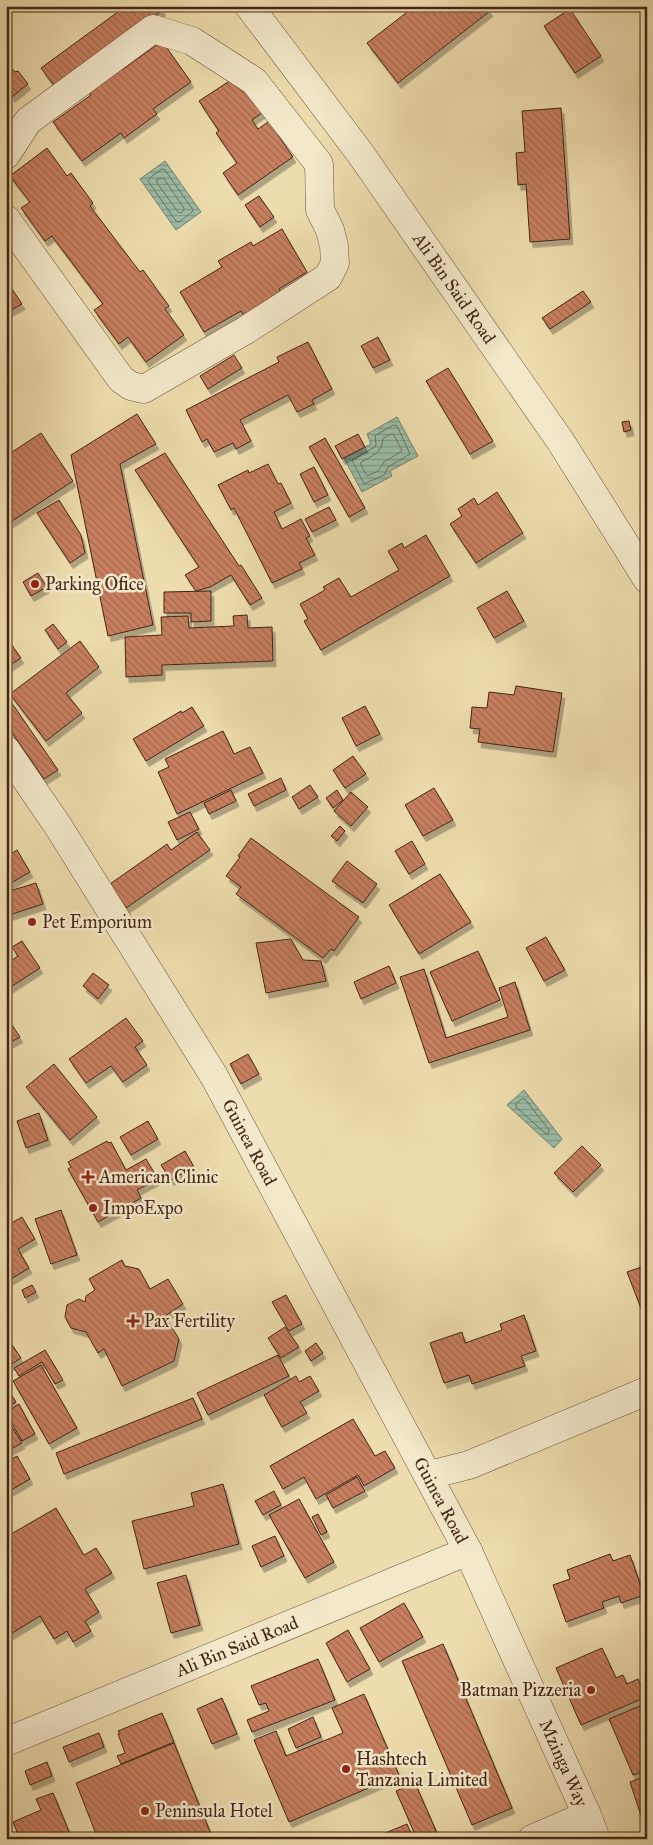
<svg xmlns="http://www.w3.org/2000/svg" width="653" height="1845" viewBox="0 0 653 1845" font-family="'IM FELL Great Primer',serif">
	<defs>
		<pattern id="water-rules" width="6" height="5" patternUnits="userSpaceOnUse" patternTransform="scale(1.25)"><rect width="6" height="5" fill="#9abca6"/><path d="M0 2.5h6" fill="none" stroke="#7f9986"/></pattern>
		<pattern id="building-back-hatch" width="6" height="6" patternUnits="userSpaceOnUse" patternTransform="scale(1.25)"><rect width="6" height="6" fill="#c87f60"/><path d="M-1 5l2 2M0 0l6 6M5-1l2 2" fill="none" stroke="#a4684e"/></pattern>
		<filter id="shadow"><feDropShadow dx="3" dy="5.5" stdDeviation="0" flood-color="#0004"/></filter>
	</defs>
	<rect width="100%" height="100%" fill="#eddcad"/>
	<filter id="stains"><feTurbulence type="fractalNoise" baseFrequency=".004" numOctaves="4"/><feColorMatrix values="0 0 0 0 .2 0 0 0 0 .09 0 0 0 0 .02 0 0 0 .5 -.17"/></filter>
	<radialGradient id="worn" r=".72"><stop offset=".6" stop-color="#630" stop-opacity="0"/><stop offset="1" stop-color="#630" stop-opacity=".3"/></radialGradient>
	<g fill="url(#water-rules)" stroke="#78806c">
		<polygon points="165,161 201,212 176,230 140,179"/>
		<polygon points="397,417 418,456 390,471 392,476 362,492 344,458 371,444 367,434"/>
		<polygon points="524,1090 562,1139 554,1148 507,1105"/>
	</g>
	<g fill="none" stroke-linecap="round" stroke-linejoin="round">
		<g stroke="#6f715e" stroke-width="1">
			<polygon points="162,169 165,170 193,210 192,212 179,222 176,221 148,181 149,179"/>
			<polygon points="161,178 164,179 184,208 184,210 181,213 178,212 157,183 157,180"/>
			<polygon points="394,425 397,426 410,454 388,467 384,475 364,484 352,460 375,447 376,444 375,436"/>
			<path d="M 391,434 L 394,435 L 402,451 L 384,462 L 378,471 L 367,476 L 360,463 C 371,456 382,454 383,439 Z"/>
			<polygon points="522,1099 525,1099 549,1130 548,1134 545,1133 516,1107 516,1104"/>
		</g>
	</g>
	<g fill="url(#building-back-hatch)" stroke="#442616" filter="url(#shadow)">
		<polygon points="126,6 160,6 163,10 56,88 41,68"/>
		<polygon points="415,6 486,6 490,11 398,83 367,43"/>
		<polygon points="570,9 601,56 575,73 544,26"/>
		<polygon points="162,41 191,82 153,109 157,114 124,138 121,133 82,161 53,122 91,95 83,85 116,62 122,70"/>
		<polygon points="6,61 15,72 18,71 28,84 12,97 6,90"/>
		<polygon points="237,76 269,108 252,120 258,129 275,117 284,131 278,135 293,157 238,195 223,173 237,163 216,133 219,131 199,101"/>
		<polygon points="561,108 570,239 530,242 526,184 518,185 516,153 525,152 522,111"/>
		<polygon points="47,148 67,176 71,173 93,203 90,206 140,272 143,270 169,306 165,309 184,335 146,362 128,337 119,344 94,310 103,304 52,236 45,241 21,208 30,202 10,176"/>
		<polygon points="259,196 274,217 260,227 245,205"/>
		<polygon points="282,229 307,272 279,289 284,297 246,319 241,311 204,332 180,292 222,267 218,261 251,242 253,246"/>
		<polygon points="6,280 22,304 6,313"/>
		<polygon points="583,291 591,302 550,329 542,318"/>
		<polygon points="378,337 390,360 373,368 361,346"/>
		<polygon points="308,342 332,389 312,400 314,404 297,412 288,395 240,420 251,441 236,449 233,443 214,452 207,439 202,442 186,410 279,362 277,357"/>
		<polygon points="234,355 242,368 208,389 200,376"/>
		<polygon points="448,368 493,441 470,454 426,381"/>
		<polygon points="137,414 156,444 120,464 153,625 108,636 71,455"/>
		<polygon points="629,421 631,430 624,432 622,422"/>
		<polygon points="41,433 73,481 6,525 6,456"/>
		<polygon points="358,434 365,447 342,459 335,446"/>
		<polygon points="325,438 365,508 349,517 309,447"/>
		<polygon points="165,453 239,566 241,565 262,598 250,605 231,575 210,587 196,591 185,575 199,567 135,470"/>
		<polygon points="268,464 278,484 281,483 291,503 274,512 282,529 301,519 310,536 306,538 315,555 299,563 302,569 272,583 234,508 231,510 218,485 248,470 249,473"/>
		<polygon points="314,467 328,495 314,502 300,474"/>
		<polygon points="497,492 523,533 476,563 450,524 462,516 458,509 474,498 478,505"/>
		<polygon points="59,500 81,535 85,553 70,563 37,513"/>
		<polygon points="329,507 336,520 312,532 305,519"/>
		<polygon points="426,535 450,576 321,650 304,621 308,619 300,604 325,590 323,587 339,578 351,597 399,570 388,551 402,543 404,548"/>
		<polygon points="38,573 47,587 31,596 23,582"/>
		<polygon points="211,591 211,621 191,622 191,613 164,613 164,592"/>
		<polygon points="507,591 524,621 494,638 477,608"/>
		<polygon points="247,615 248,628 272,627 273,661 162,665 162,675 126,677 125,637 162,635 161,617 188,616 189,628 234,626 233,616"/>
		<polygon points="53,624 67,642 58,649 45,630"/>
		<polygon points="6,637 21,658 6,668"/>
		<polygon points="80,641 99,667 66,693 82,713 46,741 10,694"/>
		<polygon points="516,686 562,693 553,752 478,742 480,729 470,728 472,707 487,708 489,692 514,695"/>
		<polygon points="7,696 58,770 44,779 6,724"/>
		<polygon points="365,706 380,734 356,746 342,718"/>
		<polygon points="192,707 204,726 146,761 133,739 181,711 182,713"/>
		<polygon points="223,731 234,754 250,747 263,773 177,814 158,772 169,767 165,759"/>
		<polygon points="353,756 366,774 345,788 333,770"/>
		<polygon points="281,778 286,790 254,806 248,794"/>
		<polygon points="310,785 318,797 299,809 292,797"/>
		<polygon points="434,788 453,820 423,836 405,805"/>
		<polygon points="231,790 236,801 209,814 204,803"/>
		<polygon points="337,790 343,800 333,808 326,798"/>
		<polygon points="351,792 368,807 351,826 334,811"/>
		<polygon points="190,812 199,829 177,840 168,822"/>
		<polygon points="340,826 345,831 337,841 331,836"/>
		<polygon points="197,832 210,850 126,908 110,884 167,844 171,850"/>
		<polygon points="251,838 359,917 334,951 331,949 323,958 236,894 241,887 226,876 240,857 238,856"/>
		<polygon points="412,841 425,864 409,874 395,851"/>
		<polygon points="17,850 30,872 6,886 6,857"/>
		<polygon points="347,861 377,884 363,903 332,881"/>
		<polygon points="440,874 471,922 419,954 389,905"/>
		<polygon points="36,883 43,904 6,916 6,892"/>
		<polygon points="546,937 565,970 544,981 526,948"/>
		<polygon points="291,939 303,960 321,961 326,981 266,993 256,943"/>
		<polygon points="22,941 40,968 6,990 6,958 9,962 18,956 12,947"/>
		<polygon points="478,951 500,1000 452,1021 430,972"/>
		<polygon points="389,966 396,983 361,999 354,982"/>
		<polygon points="424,969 446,1038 508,1017 499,988 515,982 530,1030 429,1063 400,977"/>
		<polygon points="93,973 109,985 98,999 83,986"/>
		<polygon points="6,1016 20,1037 6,1045"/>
		<polygon points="126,1018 143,1041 135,1047 147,1065 123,1082 111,1066 86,1083 69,1059"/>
		<polygon points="248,1054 259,1074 241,1084 230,1064"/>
		<polygon points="54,1064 97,1117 70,1140 26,1087"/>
		<polygon points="39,1113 48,1140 26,1148 17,1121"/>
		<polygon points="148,1121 158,1139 131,1155 120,1137"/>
		<polygon points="107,1141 109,1143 111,1142 126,1170 146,1159 158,1179 137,1190 141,1198 98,1222 68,1169 71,1167 68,1162"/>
		<polygon points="582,1146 601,1165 573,1192 554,1173"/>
		<polygon points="185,1151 194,1167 171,1180 161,1165"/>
		<polygon points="61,1210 77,1255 51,1264 35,1219"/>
		<polygon points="22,1217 35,1239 18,1249 29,1268 6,1282 6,1226"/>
		<polygon points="122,1260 125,1266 139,1269 150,1289 168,1279 183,1304 165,1316 179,1339 174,1361 122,1386 104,1349 98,1353 86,1332 71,1328 65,1317 67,1305 79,1299 85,1302 86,1296 95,1290 89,1279"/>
		<polygon points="647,1265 647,1310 642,1311 627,1272"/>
		<polygon points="32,1285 36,1292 25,1298 22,1290"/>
		<polygon points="286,1295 302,1324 289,1331 272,1302"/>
		<polygon points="524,1315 536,1351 521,1356 525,1366 472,1384 469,1375 444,1383 430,1343 462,1332 465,1343 502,1330 500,1324"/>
		<polygon points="285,1327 299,1347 281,1358 268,1338"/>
		<polygon points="6,1336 21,1358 6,1368"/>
		<polygon points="316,1343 323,1353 311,1361 305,1351"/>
		<polygon points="45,1350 63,1380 55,1384 42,1362 19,1376 14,1368"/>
		<polygon points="278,1355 289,1376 208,1415 197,1393"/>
		<polygon points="41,1365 77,1428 49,1444 13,1381"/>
		<polygon points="296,1376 299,1382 310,1376 319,1391 300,1402 307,1413 282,1427 264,1395"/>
		<polygon points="6,1386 16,1402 6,1408"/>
		<polygon points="193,1398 202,1419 64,1474 56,1453"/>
		<polygon points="19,1404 35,1434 22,1441 6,1413"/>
		<polygon points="6,1417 22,1443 6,1452"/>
		<polygon points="353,1419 375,1456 385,1451 395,1468 364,1486 358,1475 316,1499 304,1477 283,1489 270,1466"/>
		<polygon points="17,1456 30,1479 6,1493 6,1462"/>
		<polygon points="357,1477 365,1491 333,1508 326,1495"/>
		<polygon points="223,1484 239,1544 144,1569 132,1521 194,1506 191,1493"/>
		<polygon points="274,1491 281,1505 263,1515 255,1501"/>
		<polygon points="299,1499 334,1562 305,1578 269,1515"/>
		<polygon points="56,1508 84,1555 96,1548 112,1573 85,1589 99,1612 85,1621 91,1631 73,1642 67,1631 54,1639 40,1616 9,1635 6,1630 6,1601 11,1598 6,1591 6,1537"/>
		<polygon points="318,1514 327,1532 321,1535 312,1517"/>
		<polygon points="275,1536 284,1556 261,1567 252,1546"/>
		<polygon points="610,1554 613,1561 630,1555 644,1595 621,1603 619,1596 602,1602 604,1608 566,1622 553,1585 570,1579 567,1570"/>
		<polygon points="186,1575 200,1625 171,1633 157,1583"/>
		<polygon points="404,1603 423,1637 379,1662 360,1628"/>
		<polygon points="348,1630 370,1669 347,1682 326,1643"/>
		<polygon points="443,1644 512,1808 472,1825 402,1661"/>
		<polygon points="602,1648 616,1678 623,1675 627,1684 638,1679 646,1697 581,1725 556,1668"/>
		<polygon points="318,1659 335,1700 252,1732 247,1720 269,1711 266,1703 259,1705 251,1686"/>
		<polygon points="364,1694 399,1775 289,1822 254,1740 276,1731 286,1756 331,1738 343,1733 332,1708"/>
		<polygon points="222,1698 237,1734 212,1744 197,1709"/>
		<polygon points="647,1703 647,1770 633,1775 609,1719"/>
		<polygon points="162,1713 174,1742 121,1764 117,1756 125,1753 118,1734 120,1734 118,1731"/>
		<polygon points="313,1717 321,1737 296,1748 288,1729"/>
		<polygon points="99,1733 104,1747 69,1762 63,1747"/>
		<polygon points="174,1743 213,1839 98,1839 76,1783"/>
		<polygon points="47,1762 52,1776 30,1785 25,1771"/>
		<polygon points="647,1776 647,1821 643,1822 630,1782"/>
		<polygon points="415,1783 437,1833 423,1839 417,1839 396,1791"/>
		<polygon points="53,1793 72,1839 20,1839 13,1822 41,1810 36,1799"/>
		<polygon points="407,1824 413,1839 371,1839"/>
	</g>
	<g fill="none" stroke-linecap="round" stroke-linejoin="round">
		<defs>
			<g id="minor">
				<path id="s1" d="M 249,6 L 360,153 L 561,442 L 647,579"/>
				<polyline points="6,155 28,121 153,29 192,41 254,81 319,164 320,210 330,230 334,246 335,263 328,277 246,330 144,389 131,386 121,379 6,219"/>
				<path id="s2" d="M 6,750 L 58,826 L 214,1076 L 468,1551 L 587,1815 L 596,1839"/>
				<polyline points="429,1475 469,1465 647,1391"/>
				<path id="s3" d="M 6,1742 L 468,1551"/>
				<polyline points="532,1839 587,1815"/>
			</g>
		</defs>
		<use href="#minor" stroke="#6e543c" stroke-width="29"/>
		<use href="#minor" stroke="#f3e8ca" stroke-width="28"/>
	</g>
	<g fill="#8f2418" stroke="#f3e8ca" stroke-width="2">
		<circle cx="35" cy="584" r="5"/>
		<circle cx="32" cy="922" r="5"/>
		<path d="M85.5 1169.5h5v5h5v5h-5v5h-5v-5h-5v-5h5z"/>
		<circle cx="93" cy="1208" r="5"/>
		<path d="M130.5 1313.5h5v5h5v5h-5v5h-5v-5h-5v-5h5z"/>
		<circle cx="591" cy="1690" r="5"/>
		<circle cx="346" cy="1769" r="5"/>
		<circle cx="145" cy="1811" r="5"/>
	</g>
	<g text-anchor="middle" stroke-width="5" stroke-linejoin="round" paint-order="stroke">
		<g font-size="18" fill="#442616" stroke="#f3e8ca">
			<text dy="6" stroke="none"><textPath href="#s1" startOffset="349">Ali Bin Said Road</textPath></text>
			<text dy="6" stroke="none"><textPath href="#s2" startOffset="462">Guinea Road</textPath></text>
			<text dy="6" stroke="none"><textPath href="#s2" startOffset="868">Guinea Road</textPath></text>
			<text dy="6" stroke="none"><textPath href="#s3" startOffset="250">Ali Bin Said Road</textPath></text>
			<text dy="6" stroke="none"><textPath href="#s2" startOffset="1158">Mzinga Way</textPath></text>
		</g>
		<g font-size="18" fill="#442616" stroke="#f3e8ca" text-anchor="start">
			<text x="45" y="590">Parking Ofice</text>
			<text x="42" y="928">Pet Emporium</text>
			<text x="99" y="1183">American Clinic</text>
			<text x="103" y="1214">ImpoExpo</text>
			<text x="144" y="1327">Pax Fertility</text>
			<text x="581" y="1696" text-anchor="end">Batman Pizzeria</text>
			<text x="356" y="1765">Hashtech<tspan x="356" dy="21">Tanzania Limited</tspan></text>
			<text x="155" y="1817">Peninsula Hotel</text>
		</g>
	</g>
	<rect width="653" height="1845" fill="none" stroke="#eddcad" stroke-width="25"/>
	<rect x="8" y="8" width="638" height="1830" fill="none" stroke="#442616" stroke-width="2.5"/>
	<rect x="12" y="12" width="628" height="1820" fill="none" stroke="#442616"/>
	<rect width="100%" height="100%" filter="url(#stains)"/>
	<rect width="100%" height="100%" fill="url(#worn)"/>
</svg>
